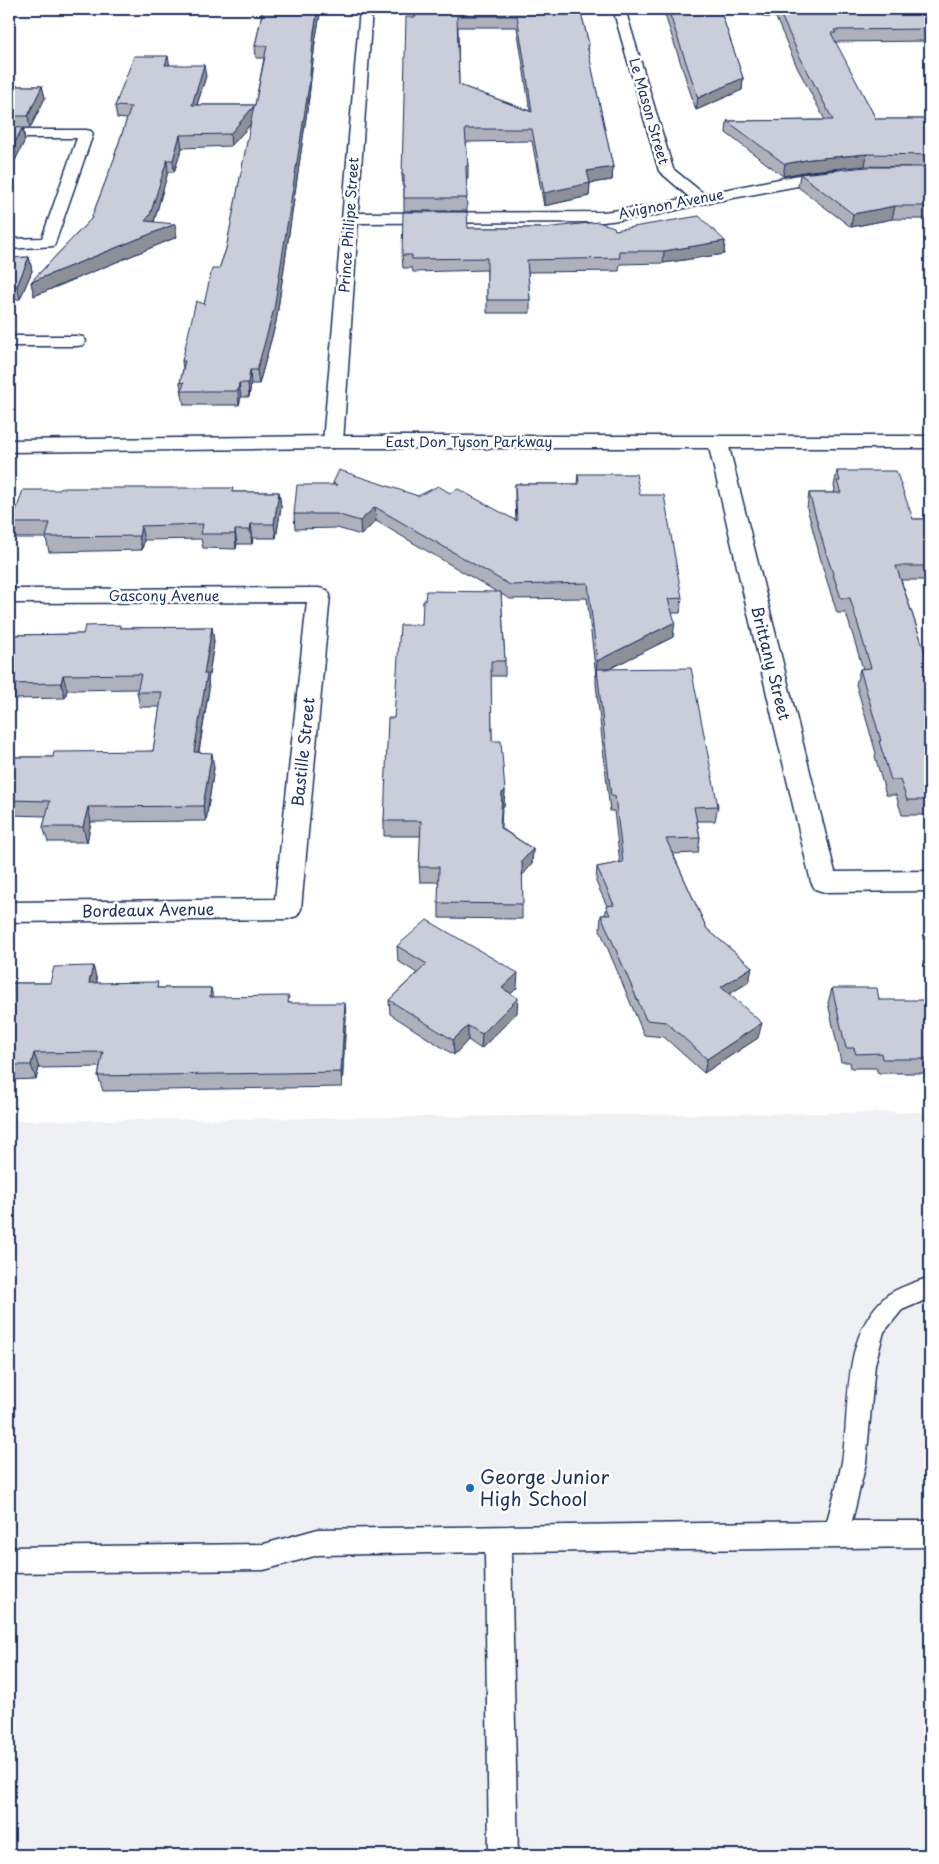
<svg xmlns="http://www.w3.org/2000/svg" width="939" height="1864" viewBox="0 0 939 1864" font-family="'Playpen Sans',sans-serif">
	<rect width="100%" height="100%" fill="#fff"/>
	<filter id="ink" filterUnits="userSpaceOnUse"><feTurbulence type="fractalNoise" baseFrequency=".02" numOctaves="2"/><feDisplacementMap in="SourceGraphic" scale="10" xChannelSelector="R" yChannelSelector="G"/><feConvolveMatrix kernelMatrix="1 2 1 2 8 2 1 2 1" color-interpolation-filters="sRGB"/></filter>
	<g filter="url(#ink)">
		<polygon fill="#eff0f4" points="930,1112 930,1855 9,1855 9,1121"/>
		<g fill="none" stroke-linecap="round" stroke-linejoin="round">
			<defs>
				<path id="lane" d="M 930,1277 L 930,1298 L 902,1310 L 884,1332 L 875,1364 L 866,1463 L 852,1521 L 930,1521 L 930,1547 L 511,1552 L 518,1855 L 489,1855 L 485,1552 L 318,1555 L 264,1570 L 9,1573 L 9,1547 L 264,1544 L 318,1529 L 827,1521 C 832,1502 838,1482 842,1462 C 851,1408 840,1338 885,1297 C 894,1289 918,1281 930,1277 Z"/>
				<g id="street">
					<polygon points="360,9 372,9 358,213 603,212 652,206 689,197 659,171 613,9 625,9 673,169 704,194 809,173 836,170 841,172 844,175 841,178 701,204 652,216 603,222 358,223 343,442 340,446 333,448 326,446 323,442"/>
					<polygon points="761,9 816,9 820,12 814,16 765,16 759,12"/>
					<polygon points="9,130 86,130 91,131 93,134 54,246 9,249 9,239 42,238 77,138 9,138"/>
					<polygon points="9,336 77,336 83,337 86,341 83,345 77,346 9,346"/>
					<polygon points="718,437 725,439 728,443 835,872 930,871 930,891 824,892 815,889 811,882 708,443 711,439"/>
					<polygon points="319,588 327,590 330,595 301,909 297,916 287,919 9,922 9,902 275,899 307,602 9,603 9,589"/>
				</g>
				<polygon id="secondary" points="333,436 930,436 930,448 333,448 9,452 9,440"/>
			</defs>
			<use href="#lane" stroke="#1b2f5e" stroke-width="3"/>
			<use href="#street" stroke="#1b2f5e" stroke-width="3"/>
			<use href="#secondary" stroke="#1b2f5e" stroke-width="3"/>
			<use href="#lane" fill="#fff" fill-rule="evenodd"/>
			<use href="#street" fill="#fff" fill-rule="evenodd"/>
			<use href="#secondary" fill="#fff" fill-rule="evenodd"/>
		</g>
		<g fill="#aeb1bb" stroke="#1b2f5e" fill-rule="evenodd">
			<polygon points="263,9 321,9 315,42 309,97 276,322 259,384 251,384 249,397 241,397 239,405 184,405 180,383 183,369 182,361 204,304 219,269 226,249 251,124 231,146 182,148 174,172 168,172 154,222 177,237 34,296 31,282 91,219 115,157 115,154 127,119 117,118 115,106 169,65 206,76 197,105 255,105 264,58 256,58 255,46"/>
			<path d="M 414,9 L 580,9 L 589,44 L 588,51 L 613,167 L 612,180 L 590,183 L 589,196 L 544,206 L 532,141 L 466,142 L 468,166 L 468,179 L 466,179 L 467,211 L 404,211 L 404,188 L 403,188 L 402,175 L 415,17 ZM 458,27 L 517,27 L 530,111 L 459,85 Z"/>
			<polygon points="663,9 720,9 743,78 742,90 696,110"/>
			<polygon points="777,9 930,9 930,41 835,42 876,119 930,119 930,219 892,219 851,227 798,187 800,174 910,167 865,166 809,171 783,176 726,133 727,121 825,120 797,67 776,18"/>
			<polygon points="9,86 42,86 45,98 30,128 23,128 25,140 9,173"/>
			<polygon points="468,228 544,228 615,230 725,241 724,254 663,263 620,264 619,271 528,272 530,300 530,313 487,313 487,270 413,272 412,268 403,268 402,255"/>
			<polygon points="29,257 32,271 20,299 9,300 9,258"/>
			<polygon points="837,471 913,519 930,519 930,580 901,580 930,667 930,815 902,815 896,795 886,795 875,756 876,753 856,684 860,669 863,669 846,613 837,613 823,568 807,508 809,493 834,493 835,489 834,486"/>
			<polygon points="578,474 640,495 682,598 680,613 672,613 673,637 608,669 718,806 715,821 697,821 700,838 698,853 673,854 707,929 752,967 749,982 729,994 758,1038 704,1073 664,1037 644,1035 600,930 601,915 605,915 607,906 596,882 597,867 620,863 614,811 610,811 596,684 596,675 596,676 587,598 510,599 501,594 505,661 505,676 491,676 492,741 505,791 504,806 502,808 501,828 533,849 532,864 522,875 522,919 439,918 439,882 420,882 419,867 421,836 384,836 384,821 394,718 422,625 497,592 376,521 361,535 337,528 295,529 294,514 333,485 333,483 418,496 450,493 516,521 515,498 515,484 577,484"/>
			<polygon points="234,492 279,492 281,507 276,538 253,538 252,544 237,544 236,549 203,548 201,539 144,540 142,550 49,552 46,538 15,538 12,523"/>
			<polygon points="212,627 214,642 208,681 209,689 199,752 214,768 206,821 91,822 87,842 48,842 43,827 46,816 9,815 9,757 53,757 153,751 160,707 140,707 137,692 138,689 67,690 65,698 9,699 9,635 83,634 121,628"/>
			<polygon points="397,946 517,988 511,994 517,1013 481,1049 468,1040 454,1055 390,1014 389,1000 417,973 398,961"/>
			<polygon points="93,966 97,981 96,983 160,988 211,988 213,997 290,1003 346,1017 342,1087 103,1091 98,1076 100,1067 39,1068 36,1079 9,1080 9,983 50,983"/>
			<polygon points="832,988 879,1000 930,1006 930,1066 929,1066 926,1073 878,1073 876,1068 851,1068 850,1062 841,1062 828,1003"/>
		</g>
		<g fill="#8d9099" stroke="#1b2f5e">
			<polygon points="318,9 321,9 315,42 309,97 276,322 259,384 257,370"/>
			<polygon points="168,56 170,67 165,65"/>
			<polygon points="204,65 206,76 193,117 192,105"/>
			<polygon points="743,78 742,90 696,110 698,98"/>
			<polygon points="42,86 45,98 30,128 28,116"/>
			<polygon points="254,106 256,118 231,146 230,134"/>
			<polygon points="22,128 25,140 9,173 9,155"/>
			<polygon points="180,135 182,148 174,172 173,160"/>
			<polygon points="867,154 865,166 809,171 783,176 785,164 811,159"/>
			<polygon points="167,160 168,172 152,228 145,221"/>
			<polygon points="613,167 612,180 590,183 589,196 544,206 544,193 587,171"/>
			<polygon points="895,206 892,219 851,227 853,214"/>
			<polygon points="175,224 177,237 34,296 31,282"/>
			<polygon points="725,241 724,254 663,263 664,251"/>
			<polygon points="29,257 32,271 20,299 17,286"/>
			<polygon points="250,370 251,384 249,397 248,383"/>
			<polygon points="239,383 241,397 239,405 238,391"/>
			<polygon points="279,492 281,507 276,538 274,524"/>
			<polygon points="375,507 376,521 361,535 360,521"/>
			<polygon points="251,524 253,538 252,544 250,530"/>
			<polygon points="141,526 144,540 142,550 139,536"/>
			<polygon points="235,530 237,544 236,549 235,534"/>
			<polygon points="675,622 673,637 597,675 597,669 596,676 597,661"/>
			<polygon points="212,627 214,642 208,681 209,689 196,767 194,752 204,674"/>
			<polygon points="63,675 67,690 65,698 61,683"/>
			<polygon points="212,753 214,768 206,821 203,806"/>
			<polygon points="505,791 504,806 502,808 502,793"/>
			<polygon points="88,807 91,822 87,842 83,827"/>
			<polygon points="533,849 532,864 522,876 522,861"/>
			<polygon points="93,966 97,981 93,998 89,983"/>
			<polygon points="752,967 749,982 718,1001 721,987"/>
			<polygon points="518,973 517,988 502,1003 502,988"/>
			<polygon points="518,998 517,1013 481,1049 482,1034"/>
			<polygon points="345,1003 346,1017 342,1087 341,1072"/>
			<polygon points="762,1023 758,1038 704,1073 707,1059"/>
			<polygon points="468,1026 468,1040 454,1055 453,1040"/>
			<polygon points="34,1053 39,1068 36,1079 31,1065"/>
		</g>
		<g fill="#caceda" stroke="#1b2f5e" fill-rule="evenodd">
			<polygon points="263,9 318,9 314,31 309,85 274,309 257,370 250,370 248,383 239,383 238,391 182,391 184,382 180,383 185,361 182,361 196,301 204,304 212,269 219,269 226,249 254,106 230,134 180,135 173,160 167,160 150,215 145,221 175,224 31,282 91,219 116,154 115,154 131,107 115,106 134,56 168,56 165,65 204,65 192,105 255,105 267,46 255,46"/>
			<path d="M 415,9 L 580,9 L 589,44 L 587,45 L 613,167 L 587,171 L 590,183 L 544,193 L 532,129 L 465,129 L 468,166 L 466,166 L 467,198 L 404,198 L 404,175 L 402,175 L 406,17 L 416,17 ZM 457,16 L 517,16 L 527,77 L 532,112 L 459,85 Z"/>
			<polygon points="668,9 720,9 743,78 698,98"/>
			<polygon points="778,9 930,9 930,29 834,30 836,33 831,33 876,119 930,119 930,155 867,154 811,159 785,164 727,121 833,120 799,55"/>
			<polygon points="9,86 42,86 28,116 9,116"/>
			<polygon points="9,127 22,128 9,155"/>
			<polygon points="867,167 930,167 930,206 895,206 853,214 800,174"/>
			<polygon points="403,212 467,212 468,228 544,228 598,222 614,227 615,230 699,216 725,241 664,251 619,251 620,258 527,260 530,300 487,300 487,258 412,259 412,255 402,255"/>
			<polygon points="29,257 17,286 9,286 9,258"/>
			<polygon points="339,470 418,496 438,486 450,493 458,489 517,521 515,484 579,484 578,474 636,474 640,495 664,495 682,598 668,599 675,622 597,661 588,583 510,585 375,507 360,521 336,514 294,514 297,485 337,485 333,483"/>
			<polygon points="837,471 896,471 913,519 930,519 930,566 896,566 930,667 930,800 907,800 900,780 891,780 879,741 881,741 860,669 871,668 850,598 841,598 826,553 809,493 841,493 837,481 840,481"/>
			<polygon points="61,488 233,488 232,492 279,492 274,524 251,524 250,530 235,530 235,534 201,534 203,524 141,526 139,536 46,537 50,523 12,523 23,490 60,490"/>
			<polygon points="426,591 501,592 505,661 491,661 492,741 501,741 505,791 502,793 500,828 533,849 522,861 523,904 438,903 439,867 419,867 421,821 384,821 388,718 394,718 400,625 422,625 423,601 425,601"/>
			<polygon points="120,625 120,628 212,627 204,674 207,674 194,752 212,753 203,806 88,807 83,827 43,827 50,801 9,800 9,757 53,757 54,752 153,751 162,692 137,692 141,674 63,675 61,683 9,684 9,635 83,634 85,626"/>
			<polygon points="691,668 718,806 694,807 700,838 666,839 707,929 752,967 721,987 762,1023 707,1059 666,1022 646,1020 601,915 610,915 606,906 614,905 597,867 623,862 615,796 611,796 597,669"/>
			<polygon points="427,920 518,973 502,988 518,998 482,1034 468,1026 453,1040 389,1000 427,964 397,946"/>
			<polygon points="93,966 89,983 158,982 157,988 211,988 210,997 289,996 288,1003 345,1003 341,1072 98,1076 103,1052 34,1053 31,1065 9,1065 9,983 50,983 54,967"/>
			<polygon points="832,988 877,988 879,1000 929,1000 930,1006 930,1052 929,1052 930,1059 882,1059 881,1053 856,1054 854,1048 846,1048"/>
		</g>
	</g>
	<circle fill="#1f6fb2" stroke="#fff" stroke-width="2" cx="470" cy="1488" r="5"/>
	<g text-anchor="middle" stroke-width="5" stroke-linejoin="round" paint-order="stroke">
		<g font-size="14" fill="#1b2f5e" stroke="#fff">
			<text transform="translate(649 111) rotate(74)" y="5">Le Mason Street</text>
			<text transform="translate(671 204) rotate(-11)" y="5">Avignon Avenue</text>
			<text transform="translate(349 225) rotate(-86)" y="5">Prince Philipe Street</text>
			<text x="469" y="447">East Don Tyson Parkway</text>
			<text x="164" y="601">Gascony Avenue</text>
		</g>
		<g font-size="16" fill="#1b2f5e" stroke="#fff">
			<text transform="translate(771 663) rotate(76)" y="6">Brittany Street</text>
			<text transform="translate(303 752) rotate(-84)" y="6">Bastille Street</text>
			<text transform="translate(148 910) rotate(-1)" y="6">Bordeaux Avenue</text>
		</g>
		<g font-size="19" fill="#1b2f5e" stroke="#fff" text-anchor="start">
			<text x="480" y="1484">George Junior<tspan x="480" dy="22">High School</tspan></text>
		</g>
	</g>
	<rect width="939" height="1864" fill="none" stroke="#fff" stroke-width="30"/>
	<rect x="15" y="15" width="909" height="1834" fill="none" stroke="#1b2f5e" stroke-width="2" filter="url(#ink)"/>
</svg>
